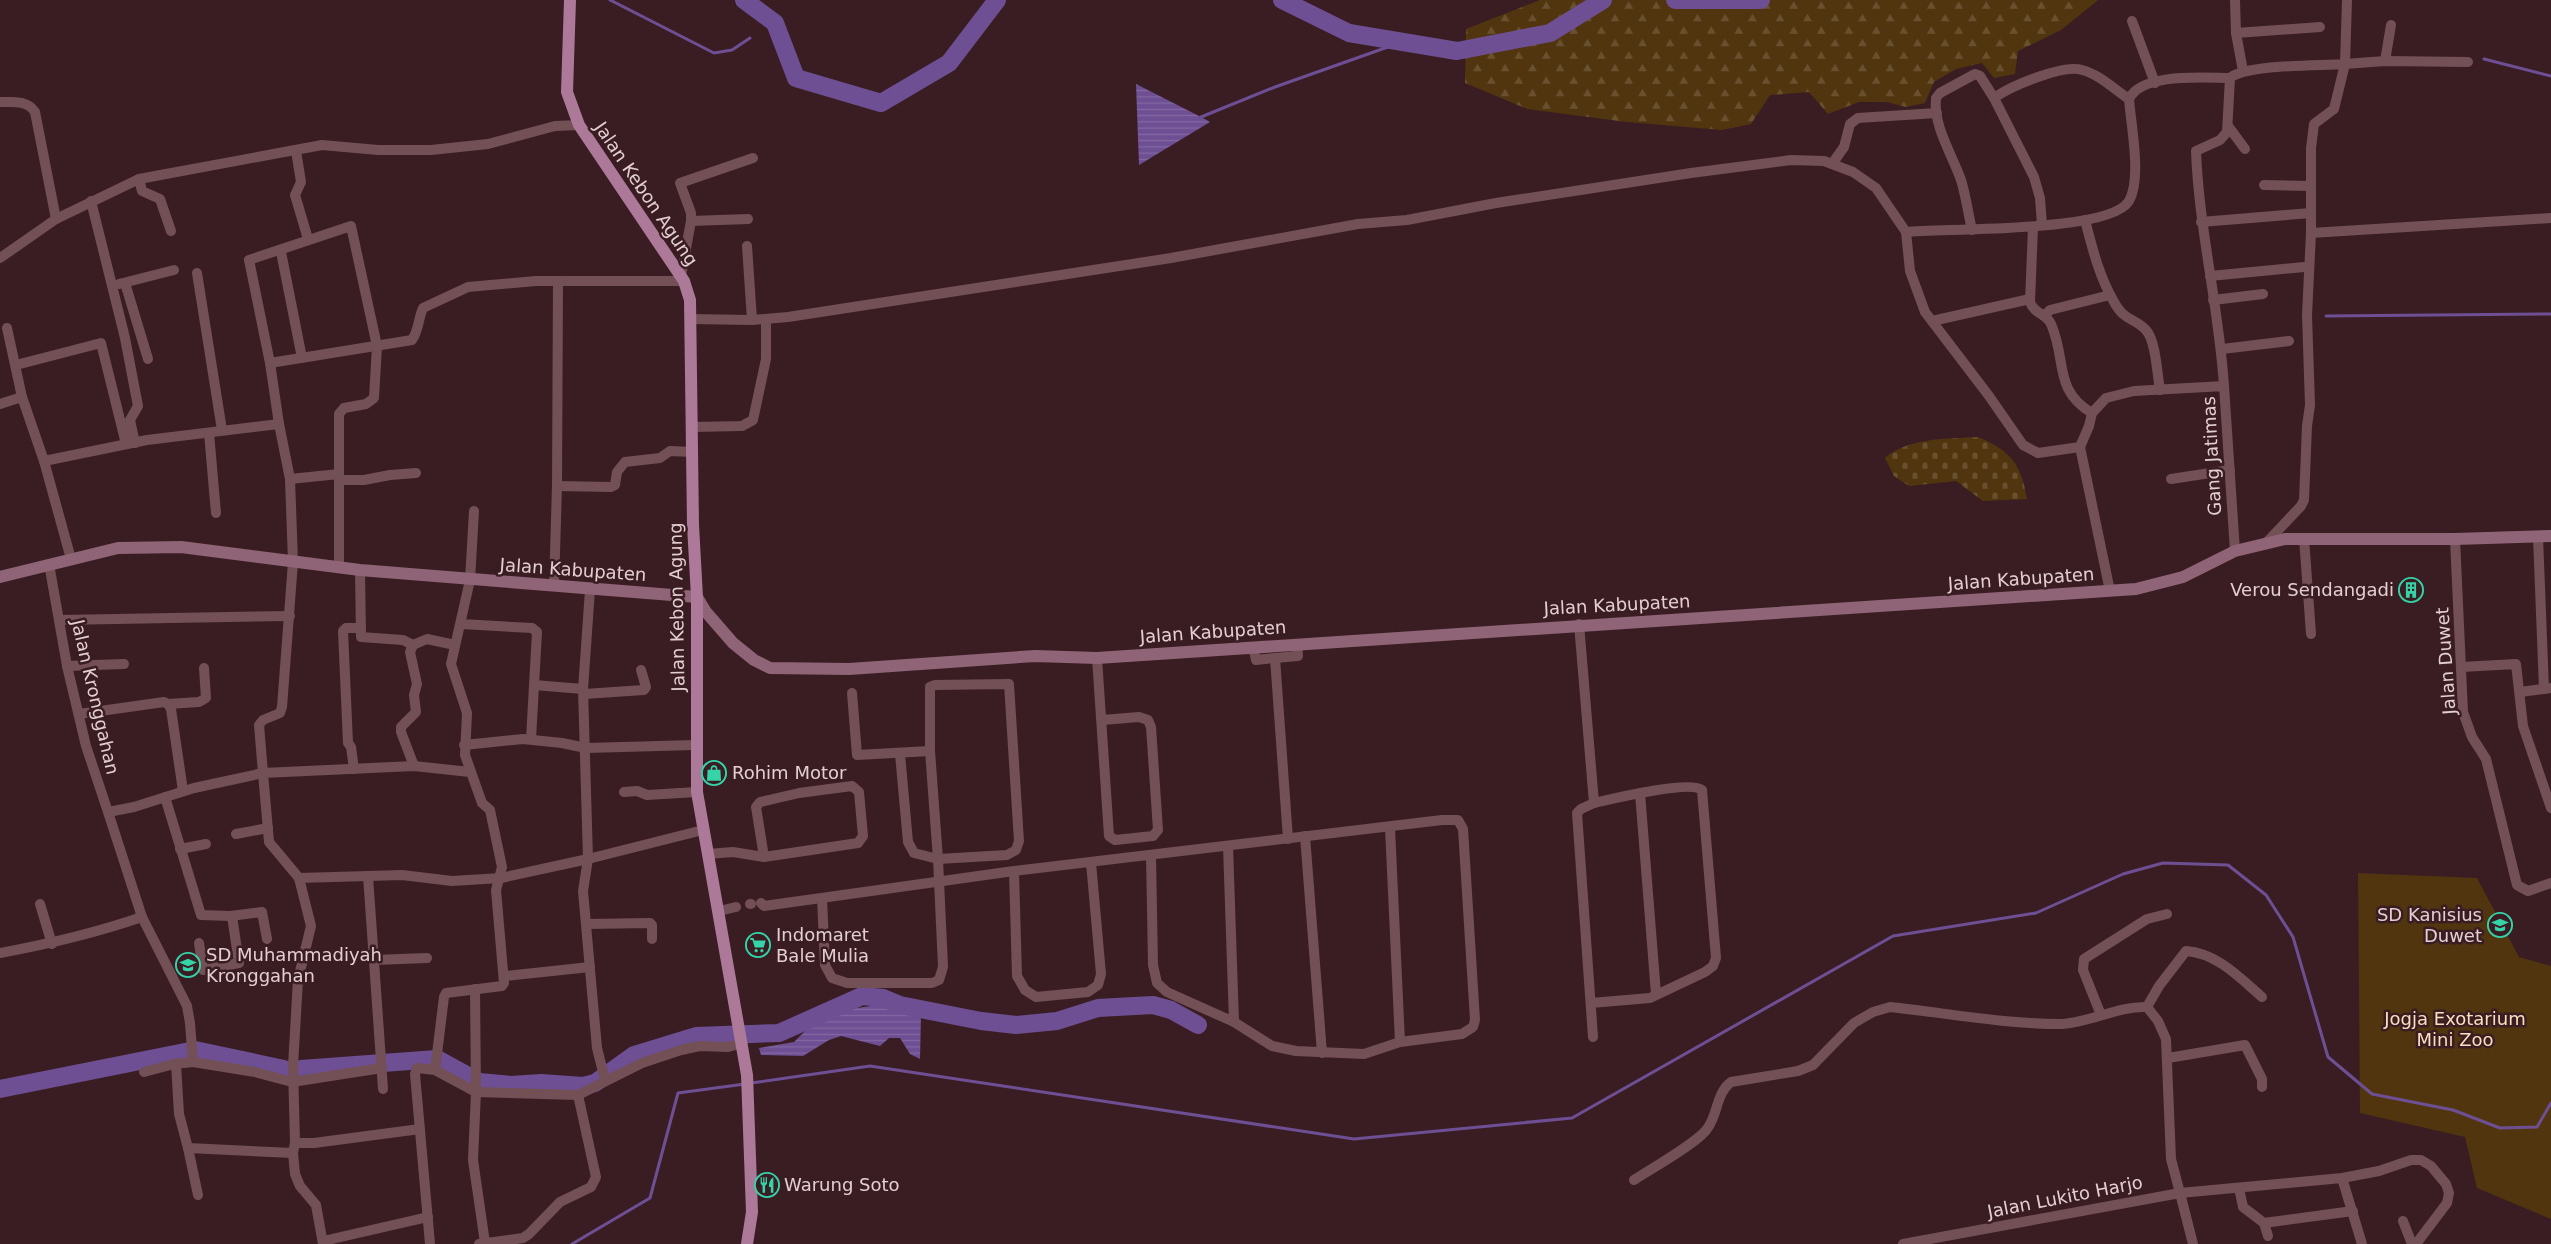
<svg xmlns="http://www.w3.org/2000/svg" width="2551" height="1244" viewBox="0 0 2551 1244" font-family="'DejaVu Sans',sans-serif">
	<defs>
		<pattern id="forest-firs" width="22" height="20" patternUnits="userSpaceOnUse" patternTransform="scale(1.25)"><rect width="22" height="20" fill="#50350e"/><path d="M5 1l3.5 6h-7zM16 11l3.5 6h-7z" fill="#695130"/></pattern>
		<pattern id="cemetery-stones" width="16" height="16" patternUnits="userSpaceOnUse" patternTransform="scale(1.25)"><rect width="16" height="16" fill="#50350e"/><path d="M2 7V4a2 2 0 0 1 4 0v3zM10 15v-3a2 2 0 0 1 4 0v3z" fill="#695130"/></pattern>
		<pattern id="water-rules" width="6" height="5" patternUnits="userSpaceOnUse" patternTransform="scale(1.25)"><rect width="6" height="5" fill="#6e4f94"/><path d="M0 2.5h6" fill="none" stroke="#8367a2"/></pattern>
	</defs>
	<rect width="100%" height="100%" fill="#3a1d23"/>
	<polygon fill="url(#forest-firs)" points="1540,0 2098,0 2061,30 2018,51 2015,74 1994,78 1982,63 1956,69 1934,82 1925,103 1906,107 1887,102 1859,102 1828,114 1809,92 1770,95 1751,124 1722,130 1627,122 1527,109 1465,83 1466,29"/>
	<path fill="url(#cemetery-stones)" d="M 1978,437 C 2011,451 2021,464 2027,499 L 1983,501 L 1956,481 L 1909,486 L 1894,476 L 1885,458 C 1909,437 1947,439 1978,437 Z"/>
	<polygon fill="#50350e" points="2358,873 2477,878 2519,957 2551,966 2551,1219 2477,1188 2465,1137 2360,1113"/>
	<g fill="url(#water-rules)">
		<polygon points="1136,84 1201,117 1210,122 1139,165"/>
		<polygon points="883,1004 921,1014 920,1059 910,1054 900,1038 889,1038 880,1046 841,1036 829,1040 803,1056 761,1055 759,1048 794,1042 809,1027 851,1009"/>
	</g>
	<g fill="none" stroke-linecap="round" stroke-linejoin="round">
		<g stroke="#6e4f94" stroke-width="3">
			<polyline points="610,0 714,53 732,50 750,38"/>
			<polyline points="2484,59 2551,76"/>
			<polyline points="1201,117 1275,87 1402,42"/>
			<polyline points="2326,316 2551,314"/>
			<polyline points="751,1083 870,1066 1354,1139 1572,1118 1893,936 2036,913 2123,874 2163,863 2228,865 2266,895 2293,937 2328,1057 2372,1094 2453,1110 2500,1128 2537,1127 2551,1103"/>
			<polyline points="572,1244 650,1198 678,1093 745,1084"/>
		</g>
		<g stroke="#6e4f94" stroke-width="18">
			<polyline points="744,0 775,23 796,78 881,103 949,63 997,0"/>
			<polyline points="1282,0 1349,33 1457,51 1550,33 1603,0"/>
			<polyline points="1675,0 1761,0"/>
			<polyline points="301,1069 437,1059 479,1082 511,1085 541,1083 583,1086 595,1083 634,1055 696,1036 779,1033 862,996 883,998 900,1005 981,1021 1016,1025 1057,1021 1098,1008 1153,1005 1171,1010 1198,1025"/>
			<polyline points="0,1089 195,1050 284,1069"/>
		</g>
		<g stroke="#725056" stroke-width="10">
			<polyline points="2235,0 2236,33 2243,71"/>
			<polyline points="2132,21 2155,83"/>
			<polyline points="2236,33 2320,27"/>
			<polyline points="2385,61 2391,25"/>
			<path d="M 0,102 C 13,102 27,100 35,112 L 56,219"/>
			<polyline points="2228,126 2245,149"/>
			<polyline points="296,151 301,182 295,195 308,239"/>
			<polyline points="1832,164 1844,147 1850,124 1858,118 1937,113"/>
			<polyline points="139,179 142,191 160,199 171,231"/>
			<polyline points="2264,185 2311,186"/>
			<polyline points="91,201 125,338 138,406 130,420 135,443"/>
			<path d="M 2085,220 C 2092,247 2099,276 2113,300 C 2124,322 2134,317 2146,330 C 2156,341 2157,374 2160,390"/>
			<polyline points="691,221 748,219"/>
			<polyline points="2201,222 2311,213"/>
			<path d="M 2042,225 L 2040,198 L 2034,177 L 1994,98 C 2011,86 2063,64 2082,70 C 2099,74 2115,90 2129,99"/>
			<path d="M 2033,227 L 2030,302 C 2034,314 2046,313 2051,324 C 2067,360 2053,390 2092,413"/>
			<path d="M 1972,230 C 1968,213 1966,196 1961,180 C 1952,154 1933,126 1936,98 L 1940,93 L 1975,74 L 1980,76 L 1994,98"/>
			<polyline points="1906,232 1910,271 1925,312 1989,396 2023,445 2038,453 2080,447"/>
			<polyline points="2311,233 2551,218"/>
			<polyline points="747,246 752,320"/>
			<polyline points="281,252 302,358"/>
			<polyline points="0,258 56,219 139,179 322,145 378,150 431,150 488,144 555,126 579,125"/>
			<polyline points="197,273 222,430"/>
			<polyline points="681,276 691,221 691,213 680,183 753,158"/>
			<polyline points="2210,276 2304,267"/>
			<polyline points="125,283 148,359"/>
			<polyline points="119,284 174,270"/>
			<polyline points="2213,300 2263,294"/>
			<polyline points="2044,316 2050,310 2110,295"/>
			<path d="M 691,319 L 752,320 L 788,317 L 1171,258 L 1358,224 L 1407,220 L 1496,203 L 1691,173 L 1791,160 L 1824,161 L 1853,172 L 1876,188 L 1906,232 C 1946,228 2110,233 2129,201 C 2142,178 2131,126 2129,99 C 2142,72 2205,78 2230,78"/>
			<polyline points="1932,321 2030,299"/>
			<path d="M 7,328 L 22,397 L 44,461 L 147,440 L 279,424 L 270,363 L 412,340 C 419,330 418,319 423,308 L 468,287 L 536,281 L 684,281"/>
			<polyline points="2222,349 2289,341"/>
			<polyline points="270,363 249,260 351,226 377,346 374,398 366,404 344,408 339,414 339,568"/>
			<polyline points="16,365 101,343 126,444"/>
			<path d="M 2224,386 C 2219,307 2199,230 2196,151 L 2220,140 L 2227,132 L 2230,78 C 2247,64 2320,66 2345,64 L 2347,0"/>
			<polyline points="0,404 22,397"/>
			<polyline points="279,424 290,479 339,474"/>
			<polyline points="692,427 742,426 753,420 766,359 766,319"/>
			<polyline points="209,433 216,513"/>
			<polyline points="2080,447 2089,426 2092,413 2106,398 2134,391 2224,386 2235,551"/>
			<polyline points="2080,447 2110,591"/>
			<polyline points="44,461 71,559"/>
			<polyline points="2171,479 2230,470"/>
			<polyline points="339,480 364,480 390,475 416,473"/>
			<polyline points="557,486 611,487 615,485 617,472 625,462 660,458 670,451 693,452"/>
			<polyline points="2538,537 2544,689"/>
			<polyline points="2304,538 2311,634"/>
			<polyline points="2455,539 2463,712 2472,737 2486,759 2517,885 2528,891 2551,883"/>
			<polyline points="2268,541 2301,506 2304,500 2307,426 2310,405 2307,315 2311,233 2311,148 2314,124 2334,109 2345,64 2385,61 2468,62"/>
			<polyline points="49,564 67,666 86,746 108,812 134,807 194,788 263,773 259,725 263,720 280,713 282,707 293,562 290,479"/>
			<polyline points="360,570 361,637 403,640 413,645"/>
			<polyline points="554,586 557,486 558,281"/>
			<polyline points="590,590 583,689 588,859 583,891 597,1048 605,1080"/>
			<polyline points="59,620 290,616"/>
			<polyline points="461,624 532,628 537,632 531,739"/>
			<polyline points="1579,624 1594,803 1581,809 1577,813 1593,1037"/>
			<polyline points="1253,647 1256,660 1275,658 1288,839"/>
			<polyline points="1097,658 1109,836 1115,840 1153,836 1158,830 1151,727 1148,720 1139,717 1102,720"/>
			<polyline points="1275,658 1298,656 1297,644"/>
			<polyline points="67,666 124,664"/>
			<polyline points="2461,667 2516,664 2523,726 2551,808"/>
			<polygon points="1009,684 1019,841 1016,850 1007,855 938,859 930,751 930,687 935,685"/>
			<polyline points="534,685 583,689"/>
			<polyline points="2520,692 2551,688"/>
			<polyline points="852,693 857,755 930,751"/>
			<polyline points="584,694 644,690 646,687 641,670"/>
			<polyline points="168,704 199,702 206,698 204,668"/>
			<polyline points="79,714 164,702 168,704 171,709 183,791"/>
			<polyline points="464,745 523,739 562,743 586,748 695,745"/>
			<polyline points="414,766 401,732 401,727 416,712 414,695 417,684 410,652 413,645 427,639 455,645"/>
			<polyline points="354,769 351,747 348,743 343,631 346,628 361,628"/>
			<polyline points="624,792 637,791 647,795 697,792"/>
			<polyline points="1640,793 1656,994"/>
			<polyline points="165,797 201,915 230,916 262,912 267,939"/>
			<polyline points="108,812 142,917 187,1006 190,1023 193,1062"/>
			<polyline points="1390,828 1400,1042"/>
			<polyline points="236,834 268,828"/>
			<polyline points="1305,836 1322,1053"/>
			<polyline points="1228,846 1234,1022"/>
			<polyline points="180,849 206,844"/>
			<polyline points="708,854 733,852 764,857 858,843 863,836 859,792 852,786 799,793 760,802 756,807 764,857"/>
			<polyline points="1014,871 1017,976 1025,990 1036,997 1088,992 1098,985 1101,974 1091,863"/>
			<polyline points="368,876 383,1089"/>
			<polyline points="299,878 402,875 452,881 501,878 588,859 703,830"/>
			<polyline points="822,898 825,965 832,978 847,983 932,983 939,980 943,967 938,859 914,853 908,842 900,754"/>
			<polyline points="761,903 764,906 1014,871 1442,820 1458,820 1463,829 1475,1020 1473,1027 1462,1034 1400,1042 1364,1054 1296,1051 1272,1046 1234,1022 1167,992 1157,983 1153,965 1151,856"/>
			<polyline points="40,904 52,944"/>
			<polyline points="750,904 751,904"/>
			<polyline points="719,911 736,907"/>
			<polyline points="587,924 650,923 652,925 652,939"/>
			<polyline points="199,943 203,970 239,963 232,916"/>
			<path d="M 0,953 C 49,944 95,933 142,917"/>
			<polyline points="374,960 427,958"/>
			<polyline points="505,976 590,967"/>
			<polyline points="475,989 476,1092 473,1160 485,1243"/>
			<path d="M 1591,1003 L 1650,998 L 1705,972 L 1713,966 L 1716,958 L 1702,790 C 1690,780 1612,799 1594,803"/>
			<path d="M 2147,1007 L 2159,986 L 2186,951 C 2217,953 2240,978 2262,997"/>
			<polyline points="2101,1015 2083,970 2084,959 2147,919 2167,914"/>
			<polyline points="2168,1058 2245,1045 2262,1079 2262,1087"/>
			<polyline points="176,1064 179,1114 188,1148 293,1153 295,1143 293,1066 298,980 311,926 299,878 269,842 263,773 414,766 470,772"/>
			<polyline points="435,1070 444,997 446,993 502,986 504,983 496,890 502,867 490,810 482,803 465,755 467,713 451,664 470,580 474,511"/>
			<polyline points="144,1072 174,1064 193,1062 255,1072 292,1082 382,1068"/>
			<polyline points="295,1143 314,1143 420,1129"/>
			<polyline points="188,1148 198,1195"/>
			<polyline points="293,1153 295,1174 300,1186 316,1205 323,1244"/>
			<polyline points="2342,1178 2362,1244"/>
			<path d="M 1634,1180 C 1651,1169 1697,1143 1707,1129 C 1718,1115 1716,1093 1731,1082 L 1798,1071 L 1813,1065 L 1854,1023 L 1873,1012 L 1890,1007 C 1946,1013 2004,1024 2061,1024 C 2090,1023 2117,1006 2147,1007 L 2158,1021 L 2166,1039 L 2171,1159 L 2180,1193 L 2342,1178 L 2379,1171 L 2411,1160 L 2421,1160 L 2431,1166 L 2446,1184 L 2449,1193 L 2447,1203 L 2416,1244"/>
			<polyline points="2239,1188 2243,1207 2264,1223 2268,1236"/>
			<polyline points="2403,1221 2412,1244"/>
			<polyline points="2264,1223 2353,1211"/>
			<polyline points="323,1241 428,1217"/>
			<polyline points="430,1244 415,1074 417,1068 435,1070 476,1092 578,1095 642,1063 681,1050 700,1046 728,1047 743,1043"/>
			<polyline points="479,1244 523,1238 529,1234 560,1202 591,1187 596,1177 578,1095"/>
			<polyline points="1903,1244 2180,1193 2193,1244"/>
		</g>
		<path stroke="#906477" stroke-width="12" d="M 0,577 L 118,548 L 181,547 L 360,570 L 697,597 L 706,612 L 733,643 L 754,660 L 770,668 L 849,669 L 1035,656 L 1097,658 C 1444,633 1790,611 2136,589 L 2183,577 L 2235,551 L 2285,539 L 2455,539 L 2551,536"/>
		<polyline stroke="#ad7999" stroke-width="12" points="570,0 567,92 579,125 684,281 690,300 693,525 697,597 697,792 747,1075 752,1212 747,1244"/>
	</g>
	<defs>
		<symbol id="building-ring" viewBox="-11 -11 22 22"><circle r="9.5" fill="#3a1d23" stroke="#34d4a8" stroke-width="1.5"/><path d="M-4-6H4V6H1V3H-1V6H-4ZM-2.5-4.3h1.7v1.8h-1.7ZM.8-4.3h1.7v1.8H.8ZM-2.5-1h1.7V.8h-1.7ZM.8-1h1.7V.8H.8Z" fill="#34d4a8"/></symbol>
		<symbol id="shop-ring" viewBox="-11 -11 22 22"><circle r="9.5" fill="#3a1d23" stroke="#34d4a8" stroke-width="1.5"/><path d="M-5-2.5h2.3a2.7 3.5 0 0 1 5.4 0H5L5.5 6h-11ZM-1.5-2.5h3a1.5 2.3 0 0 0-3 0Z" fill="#34d4a8"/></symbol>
		<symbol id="school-ring" viewBox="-11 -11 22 22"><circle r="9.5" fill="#3a1d23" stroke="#34d4a8" stroke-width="1.5"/><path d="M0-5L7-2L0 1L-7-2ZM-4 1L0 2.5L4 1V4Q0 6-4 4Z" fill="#34d4a8"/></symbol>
		<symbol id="supermarket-ring" viewBox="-11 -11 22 22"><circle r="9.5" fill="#3a1d23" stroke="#34d4a8" stroke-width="1.5"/><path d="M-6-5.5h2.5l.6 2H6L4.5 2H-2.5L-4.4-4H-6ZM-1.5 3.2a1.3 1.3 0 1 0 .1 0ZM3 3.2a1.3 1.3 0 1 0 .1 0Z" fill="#34d4a8"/></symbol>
		<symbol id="restaurant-ring" viewBox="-11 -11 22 22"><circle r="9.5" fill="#3a1d23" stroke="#34d4a8" stroke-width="1.5"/><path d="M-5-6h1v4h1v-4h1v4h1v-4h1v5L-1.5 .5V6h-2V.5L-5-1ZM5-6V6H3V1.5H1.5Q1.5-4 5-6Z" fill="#34d4a8"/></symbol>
	</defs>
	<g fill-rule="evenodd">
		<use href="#building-ring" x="2397" y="576" width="28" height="28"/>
		<use href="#shop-ring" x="700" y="759" width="28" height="28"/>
		<use href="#school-ring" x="2486" y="911" width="28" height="28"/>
		<use href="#supermarket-ring" x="744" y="931" width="28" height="28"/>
		<use href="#school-ring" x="174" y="951" width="28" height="28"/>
		<use href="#restaurant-ring" x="753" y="1171" width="28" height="28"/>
	</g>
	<g text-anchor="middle" stroke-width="5" stroke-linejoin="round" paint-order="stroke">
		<g font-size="18" fill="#e3cfd1" stroke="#3a1d23">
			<text transform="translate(646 194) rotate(56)" y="6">Jalan Kebon Agung</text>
			<text transform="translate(2212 456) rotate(-93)" y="6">Gang Jatimas</text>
			<text transform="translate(573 570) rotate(4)" y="6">Jalan Kabupaten</text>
			<text transform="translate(2021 579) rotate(-4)" y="6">Jalan Kabupaten</text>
			<text transform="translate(1617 605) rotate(-3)" y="6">Jalan Kabupaten</text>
			<text transform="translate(677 607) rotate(-91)" y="6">Jalan Kebon Agung</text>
			<text transform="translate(1213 632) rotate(-4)" y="6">Jalan Kabupaten</text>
			<text transform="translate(2446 661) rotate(-94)" y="6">Jalan Duwet</text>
			<text transform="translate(95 697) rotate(77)" y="6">Jalan Kronggahan</text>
			<text transform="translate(2065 1197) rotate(-11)" y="6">Jalan Lukito Harjo</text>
		</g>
		<g font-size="18" fill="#e3cfd1" stroke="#3a1d23" text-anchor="start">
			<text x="2394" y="596" text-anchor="end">Verou Sendangadi</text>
			<text x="732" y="779">Rohim Motor</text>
			<text x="2482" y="921" text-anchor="end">SD Kanisius<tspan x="2482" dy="21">Duwet</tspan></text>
			<text x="776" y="941">Indomaret<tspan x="776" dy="21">Bale Mulia</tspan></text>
			<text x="206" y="961">SD Muhammadiyah<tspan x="206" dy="21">Kronggahan</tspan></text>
			<text x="784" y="1191">Warung Soto</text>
		</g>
		<g font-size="18" fill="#fcdfbc" stroke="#3a1d23">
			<text x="2455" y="1025">Jogja Exotarium<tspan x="2455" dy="21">Mini Zoo</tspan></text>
		</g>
	</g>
</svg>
